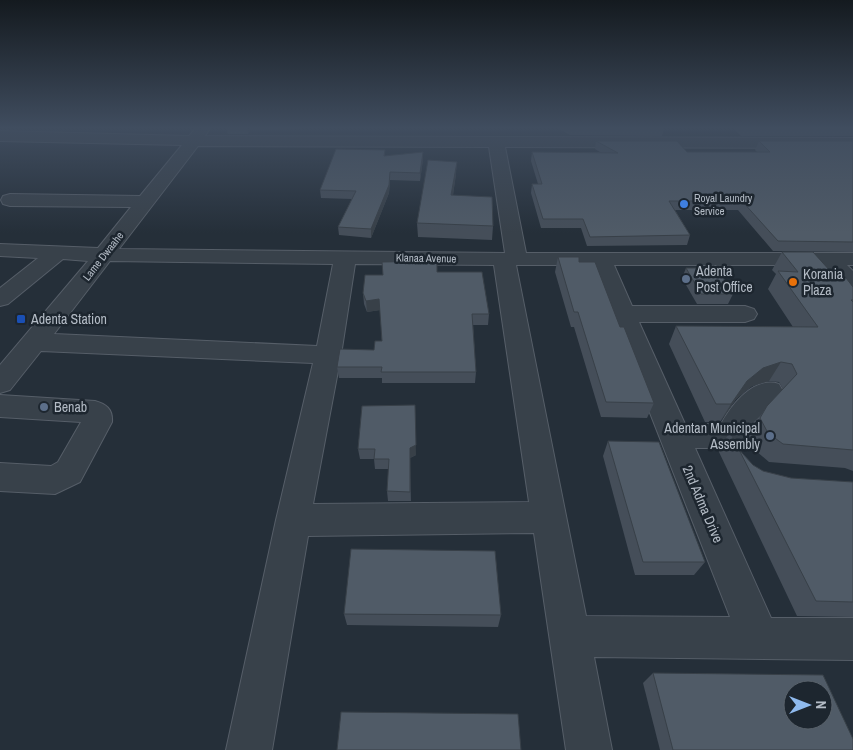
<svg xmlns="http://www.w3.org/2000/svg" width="853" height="750" viewBox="0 0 853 750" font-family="'Archivo Narrow',sans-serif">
	<rect width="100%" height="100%" fill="#252f39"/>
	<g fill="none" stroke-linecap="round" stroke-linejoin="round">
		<defs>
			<g id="minor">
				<path d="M 196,128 L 208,128 L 209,130 L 205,136 L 853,138 L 853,148 L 505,147 L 526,253 L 853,253 L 853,265 L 847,265 L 853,271 L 853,291 L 845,289 L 823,265 L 614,265 L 632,306 L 745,306 L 754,309 L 757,314 L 754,319 L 745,322 L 639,322 L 685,424 L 721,424 C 732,404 754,376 779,384 L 783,391 L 779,398 L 752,424 L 742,445 L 731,448 L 695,448 L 771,618 L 853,618 L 853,660 L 594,657 L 612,750 L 566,750 L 534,533 L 308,536 L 272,750 L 226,750 L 276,520 L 313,363 L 41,351 L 10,390 L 0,393 L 0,365 L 88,261 L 63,259 L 8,304 L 0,306 L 0,288 L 38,258 L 0,256 L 0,244 L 98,248 L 131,207 L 10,206 L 3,204 L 1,200 L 3,196 L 10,194 L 140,196 L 182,145 L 0,141 L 0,131 L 189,136 ZM 198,146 L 489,147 L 505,253 L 119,249 ZM 110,261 L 333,264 L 317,346 L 54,334 ZM 355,264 L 494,265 L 529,502 L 313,504 L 341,355 ZM 516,265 L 592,265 L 730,617 L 586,616 Z"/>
				<path d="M 0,395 L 95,401 C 106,404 113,409 112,422 L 80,482 L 55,494 L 0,491 L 0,463 L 51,466 L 58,462 L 81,422 L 0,417 Z"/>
			</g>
		</defs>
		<use href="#minor" stroke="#565e68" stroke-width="2"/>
		<use href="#minor" fill="#38414a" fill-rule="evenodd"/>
	</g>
	<g fill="#454e59">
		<polygon points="226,128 303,128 302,129 251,130 248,134 228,134"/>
		<polygon points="557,128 664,128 662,136 570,135"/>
		<polygon points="733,128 853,128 853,136 741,136"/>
		<polygon points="596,141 687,152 757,152 755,150 759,141 853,141 853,252 773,251 738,210 675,210 690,235 687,245 587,246 581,228 541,228 531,193 532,184 538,184 531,161 532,152 600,152 595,149"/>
		<polygon points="385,150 385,156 423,159 420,181 390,180 389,193 371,238 339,235 338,227 352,199 321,198 320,190"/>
		<polygon points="456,174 453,195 493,226 492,240 418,237 417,223"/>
		<polygon points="782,252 832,273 853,287 853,471 845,468 769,462 756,451 748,436 755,424 767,406 783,389 779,382 769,381 752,386 736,399 720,422 705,422 669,344 676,326 793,327 768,289 776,274 772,270"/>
		<polygon points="558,257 579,262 620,327 654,403 647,418 601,417 574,327 571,327 555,272"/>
		<polygon points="686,268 733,294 728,304 697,304 682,278"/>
		<polygon points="437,272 489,314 488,325 473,325 476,372 475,383 382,383 382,378 339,378 337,367 374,350 382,341 380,310 367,312 364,304 363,293 383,275"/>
		<polygon points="362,406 416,455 410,458 411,501 388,501 387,491 389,469 375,469 374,459 360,459 358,449"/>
		<polygon points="730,432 742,453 753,465 763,471 791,478 853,482 853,617 797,616 718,450"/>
		<polygon points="608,441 705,562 694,575 635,575 603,456"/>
		<polygon points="344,614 501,615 498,627 347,625"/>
		<polygon points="653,673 853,750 660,750 643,683"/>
	</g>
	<g fill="#384048">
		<polygon points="247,128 251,128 251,130 248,134"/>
		<polygon points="423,152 423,159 420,181 420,173"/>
		<polygon points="457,162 456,174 451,208 451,195"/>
		<polygon points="390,172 390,180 389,193 371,238 371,229"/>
		<polygon points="379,299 380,310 367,312 366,301"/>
		<polygon points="781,362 769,381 752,386 736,399 720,422 731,404 747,381 763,368"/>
		<polygon points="415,405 416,455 410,458 411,501 410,448"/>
	</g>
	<g fill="#505b67" stroke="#384048" fill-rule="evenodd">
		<polygon points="596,141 677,141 687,152 770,152 759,141 853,141 853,242 778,241 742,201 669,201 690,235 590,237 583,219 543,219 532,184 542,184 532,152 618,153"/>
		<polygon points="336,149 385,150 384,156 423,152 420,173 390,172 389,185 371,229 338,227 356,191 320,190"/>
		<polygon points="428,160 457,162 451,195 492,197 493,226 417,223"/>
		<polygon points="782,252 813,252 832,273 843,274 853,287 853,300 851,300 853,302 853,450 783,444 768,433 760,418 767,406 797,374 792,364 781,362 763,368 747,381 731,404 716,404 676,326 818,327 778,271 798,272"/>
		<polygon points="558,257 579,257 579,262 595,262 620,327 624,327 654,403 606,402 578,312 574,312"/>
		<polygon points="437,261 437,272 482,272 489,314 472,314 476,372 381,372 382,367 337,367 340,349 374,350 375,341 382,341 379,299 366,301 363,293 365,275 383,275 382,262"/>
		<polygon points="686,268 717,268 733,294 701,294"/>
		<polygon points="415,405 416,445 410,448 410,492 387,491 389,459 374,459 375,449 358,449 362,406"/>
		<polygon points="730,432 742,453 753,465 763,471 791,478 853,482 853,602 816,601"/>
		<polygon points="608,441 659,442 705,562 643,562"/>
		<polygon points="351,549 495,551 501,615 344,614"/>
		<path d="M 653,673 L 823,675 L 853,739 L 853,750 L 673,750 ZM 793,690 L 823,690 L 823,720 L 793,720 Z"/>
		<polygon points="341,712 518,714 521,750 337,750"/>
	</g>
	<linearGradient id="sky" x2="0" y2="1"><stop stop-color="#141a1f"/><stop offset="0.55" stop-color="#404d5f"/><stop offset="1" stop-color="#404d5f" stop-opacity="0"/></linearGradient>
	<rect width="853" height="233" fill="url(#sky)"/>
	<circle fill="#3f7fe0" stroke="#1d262f" stroke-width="2" cx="684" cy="204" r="5"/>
	<g fill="#5c6f8a" stroke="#1d262f" stroke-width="2">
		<circle cx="686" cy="279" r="5"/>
		<circle cx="44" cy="407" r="5"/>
		<circle cx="770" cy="436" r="5"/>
	</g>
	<circle fill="#e8710a" stroke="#1d262f" stroke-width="2" cx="793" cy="282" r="5"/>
	<rect fill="#1a4fb4" stroke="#1d262f" stroke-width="2" x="16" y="314" width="10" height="10" rx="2.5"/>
	<g text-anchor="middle" stroke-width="5" stroke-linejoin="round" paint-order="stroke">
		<g font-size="11" fill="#b3bbc5" stroke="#1d262f" text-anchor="start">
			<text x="694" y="202">Royal Laundry<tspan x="694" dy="13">Service</tspan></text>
		</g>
		<g font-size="11" fill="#b3bbc5" stroke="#1d262f">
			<text transform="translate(103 256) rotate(-52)" y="4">Lame Dwaahe</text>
			<text transform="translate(426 258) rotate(1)" y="4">Klanaa Avenue</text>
		</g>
		<g font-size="14" fill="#b3bbc5" stroke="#1d262f" text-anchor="start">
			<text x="696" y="276">Adenta<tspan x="696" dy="16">Post Office</tspan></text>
			<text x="803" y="279">Korania<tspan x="803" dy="16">Plaza</tspan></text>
			<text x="31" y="324">Adenta Station</text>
			<text x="54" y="412">Benab</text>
			<text x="760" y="433" text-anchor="end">Adentan Municipal<tspan x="760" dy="16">Assembly</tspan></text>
		</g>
		<g font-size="14" fill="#b3bbc5" stroke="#1d262f">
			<text transform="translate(703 504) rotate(67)" y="5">2nd Adma Drive</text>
		</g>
	</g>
	<g transform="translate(808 705) rotate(90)"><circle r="24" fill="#1d262f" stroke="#59626b"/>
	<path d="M0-4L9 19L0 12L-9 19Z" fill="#8fbaee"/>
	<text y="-8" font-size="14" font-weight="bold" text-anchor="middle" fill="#b3bbc5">N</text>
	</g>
</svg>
